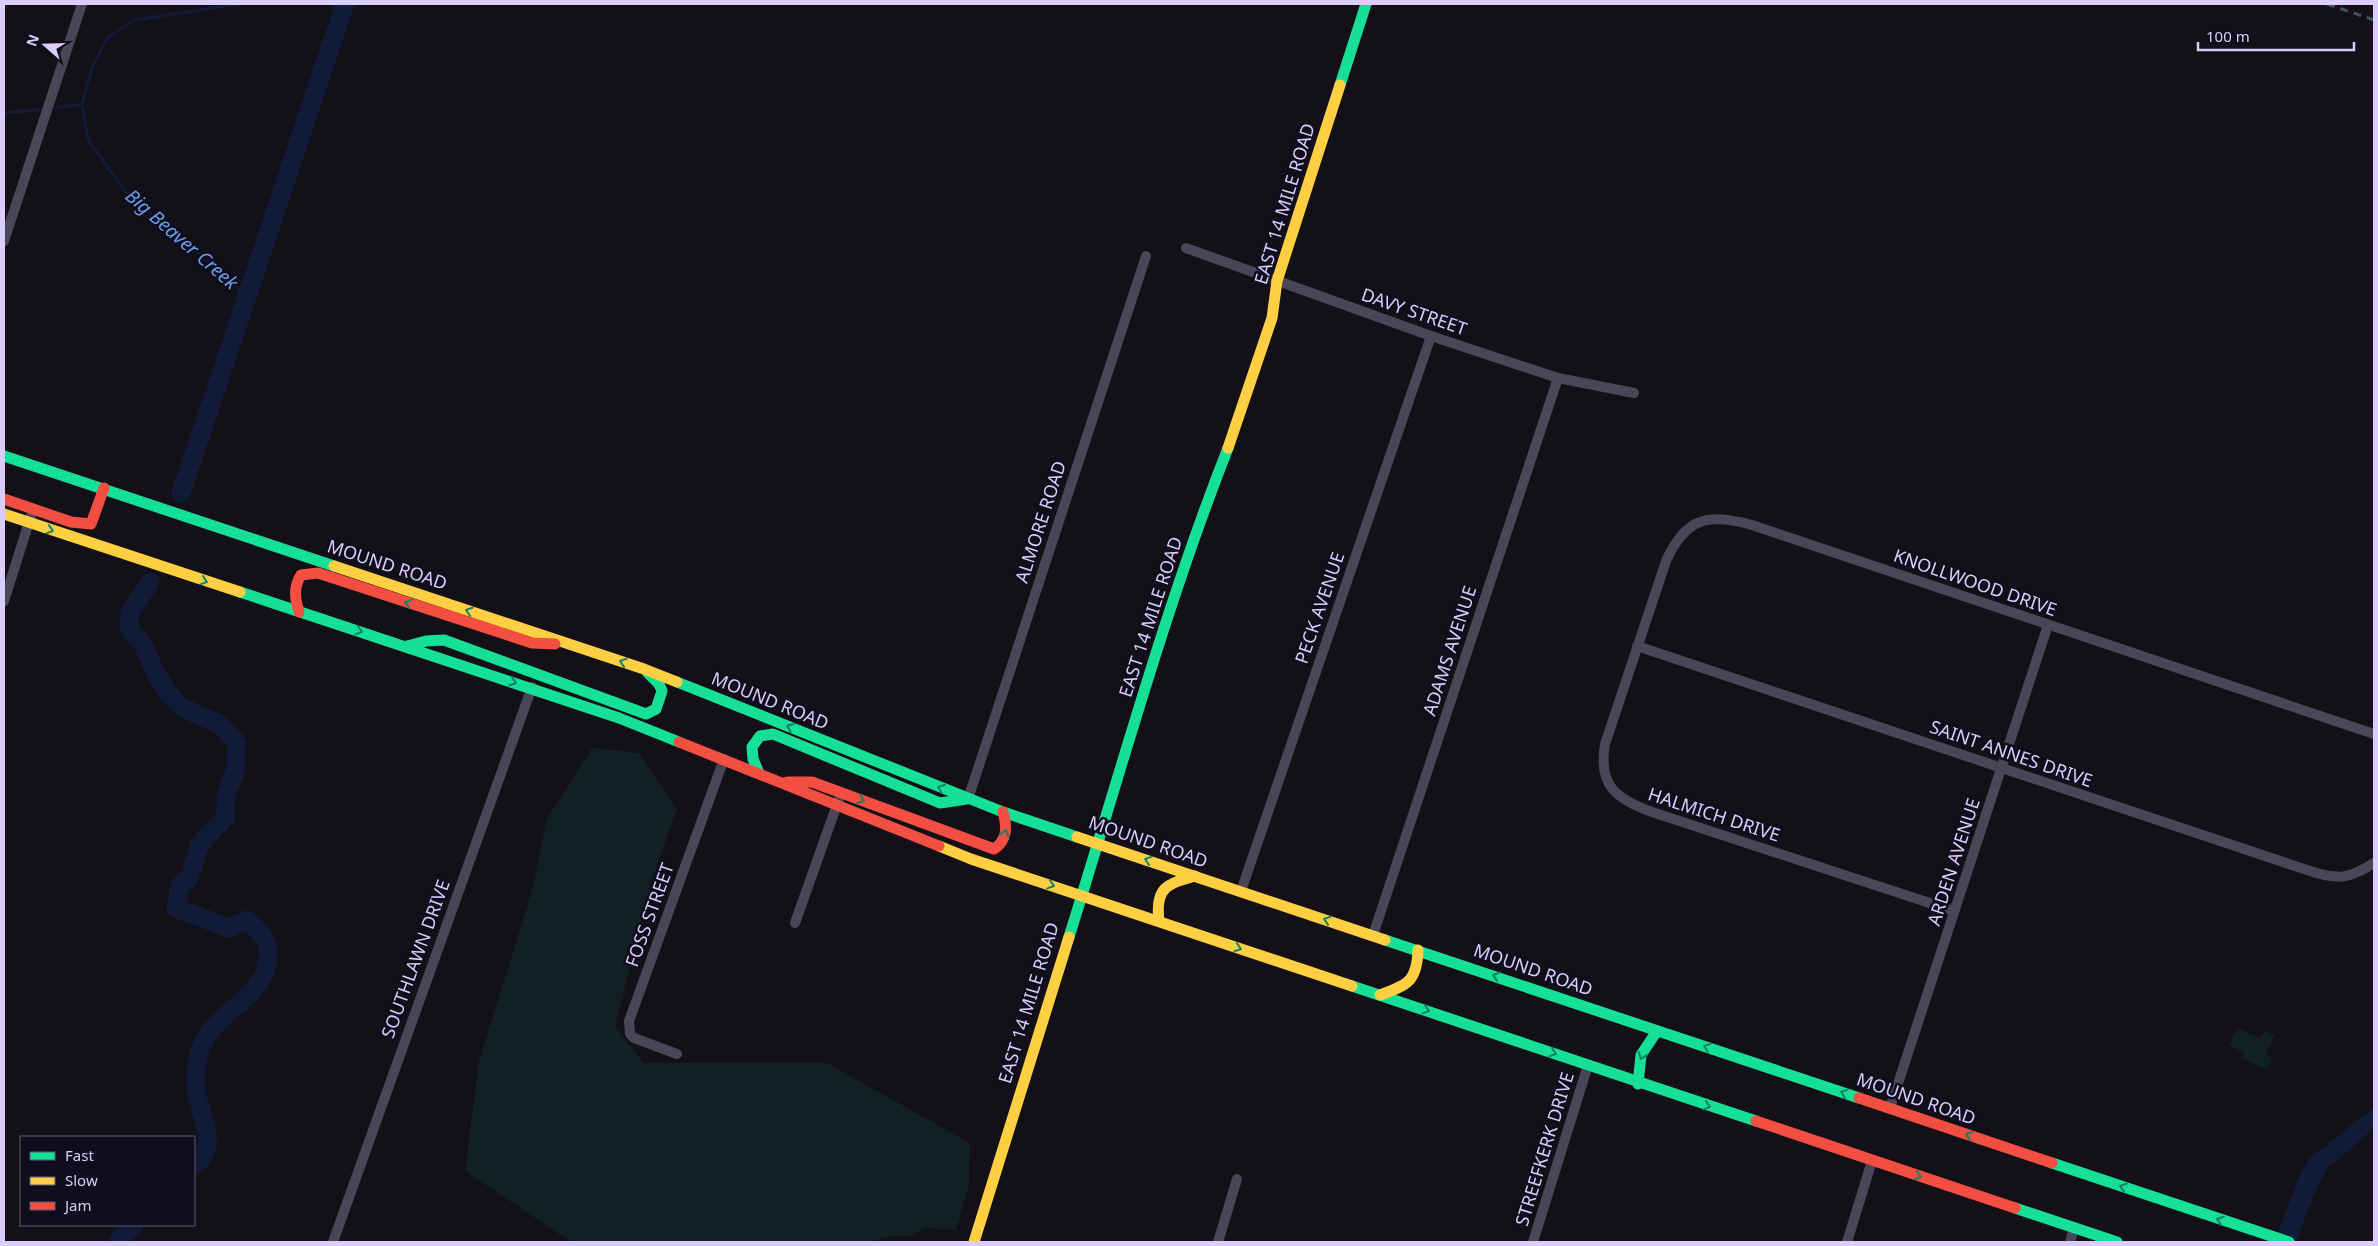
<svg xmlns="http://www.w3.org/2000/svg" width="2378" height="1246" viewBox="0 0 2378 1246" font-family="'Noto Sans',sans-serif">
	<rect width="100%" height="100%" fill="#131018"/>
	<g fill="#112023">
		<path d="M 592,748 L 639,753 L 677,809 L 651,882 L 615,1027 L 644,1063 L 827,1063 L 970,1143 L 969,1185 L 956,1230 L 924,1228 L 911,1237 C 900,1235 883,1236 874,1242 L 571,1242 L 465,1171 L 479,1061 L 531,894 L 547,819 Z"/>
		<polygon points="2237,1028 2260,1038 2264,1031 2275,1035 2266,1054 2273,1058 2266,1069 2242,1059 2244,1053 2229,1045"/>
	</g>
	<polygon fill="#111b38" points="2374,1107 2374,1128 2328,1168 2315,1192 2296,1242 2275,1242 2298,1179 2309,1159"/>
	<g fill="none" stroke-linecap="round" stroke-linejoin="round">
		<g stroke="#111b38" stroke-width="3">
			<polyline points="238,4 135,20 108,37 93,65 82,104 88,140 130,198 170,228 246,295"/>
			<polyline points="56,108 82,104"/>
			<polyline points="4,113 45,109"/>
		</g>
		<g stroke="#111b38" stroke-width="19">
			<polyline points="181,493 345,4"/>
			<path d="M 150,582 L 130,612 L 129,629 L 143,644 L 156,674 L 169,694 L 183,708 L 219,724 L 237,743 L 235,772 L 226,795 L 226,817 L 200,844 L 189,878 L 180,886 L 176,908 L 229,928 L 247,920 C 261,932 271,943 268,961 C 261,1000 219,1010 203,1043 C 197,1057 194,1077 196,1092 C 199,1111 214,1136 204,1155 C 202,1159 197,1163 194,1166"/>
			<polyline points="118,1242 133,1225"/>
		</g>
		<g stroke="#494658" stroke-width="10">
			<polyline points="4,241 82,4"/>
			<polyline points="1186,248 1431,336 1558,378 1634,393"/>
			<polyline points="4,601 31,516"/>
			<path d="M 1637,646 L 2310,871 C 2338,880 2349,879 2374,863"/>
			<polyline points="968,799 1146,256"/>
			<polyline points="1241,891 1431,336"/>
			<path d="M 1954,911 L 1652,812 C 1616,799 1598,786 1605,744 L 1666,561 C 1686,517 1708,513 1752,525 L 2374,734"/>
			<polyline points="795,923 839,799"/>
			<polyline points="1373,935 1558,378"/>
			<polyline points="677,1054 634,1038 630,1034 629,1021 724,759"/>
			<polyline points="1890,1108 2048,625"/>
			<polyline points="333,1242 532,687"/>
			<polyline points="1218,1242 1237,1179"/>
			<polyline points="1533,1242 1588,1065"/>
			<polyline points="1847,1242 1872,1161"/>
			<polyline points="2070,1242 2074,1228"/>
		</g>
		<g stroke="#16e098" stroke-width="11">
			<polyline points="1340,85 1366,4"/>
			<polyline points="4,456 334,566"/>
			<polyline points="240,592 619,718 679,742"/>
			<polyline points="407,646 426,641 444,640 646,714 656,709 662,691 659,684 647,672"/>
			<polyline points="677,682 1003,812 1077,837"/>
			<polyline points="759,773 753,759 752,747 760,736 773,734 940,803 967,799"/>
			<path d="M 1069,937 C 1120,774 1165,608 1228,448"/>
			<polyline points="1385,940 1859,1098"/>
			<polyline points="1352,986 1756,1121"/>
			<polyline points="1638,1084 1641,1055 1657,1031"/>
			<polyline points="2052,1163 2289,1242"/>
			<polyline points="2015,1208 2117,1242"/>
		</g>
		<g stroke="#ffcf43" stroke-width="11">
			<polyline points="1228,448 1272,318 1277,281 1340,85"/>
			<polyline points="4,514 240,592"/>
			<polyline points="334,566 644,669 677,682"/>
			<polyline points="1077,837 1385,940"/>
			<polyline points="939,846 971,859 1352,986"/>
			<path d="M 1159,921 C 1155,888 1166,884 1195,876"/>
			<path d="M 1380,995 C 1408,985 1417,981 1418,950"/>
			<polyline points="974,1242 1069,937"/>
		</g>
		<g stroke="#f24e42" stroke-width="11">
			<polyline points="4,499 71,522 91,524 104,488"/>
			<path d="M 299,612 C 295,598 293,588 301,575 L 318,573 L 532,643 L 555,644"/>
			<polyline points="679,742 939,846"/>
			<path d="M 787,782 L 812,782 L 994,849 C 1008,840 1007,826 1003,812"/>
			<polyline points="1859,1098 2052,1163"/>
			<polyline points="1756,1121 2015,1208"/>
		</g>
		<polyline stroke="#43515f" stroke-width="3" stroke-dasharray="8 6" stroke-linecap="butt" points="2327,4 2374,20"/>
	</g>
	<defs><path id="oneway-chevron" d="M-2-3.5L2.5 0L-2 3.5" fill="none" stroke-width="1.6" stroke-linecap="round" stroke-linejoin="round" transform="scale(1.25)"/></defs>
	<g stroke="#148160">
		<use href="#oneway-chevron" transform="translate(50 530) rotate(18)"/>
		<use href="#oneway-chevron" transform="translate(204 581) rotate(18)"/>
		<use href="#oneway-chevron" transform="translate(408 603) rotate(-162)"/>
		<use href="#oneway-chevron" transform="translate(469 611) rotate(-162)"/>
		<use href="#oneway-chevron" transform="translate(359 631) rotate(18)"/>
		<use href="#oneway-chevron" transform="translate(623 662) rotate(-162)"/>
		<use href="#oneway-chevron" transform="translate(513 682) rotate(18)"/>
		<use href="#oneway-chevron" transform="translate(790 727) rotate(-157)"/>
		<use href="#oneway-chevron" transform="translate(941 788) rotate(-159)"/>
		<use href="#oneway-chevron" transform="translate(861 800) rotate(20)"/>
		<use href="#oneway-chevron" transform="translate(1005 833) rotate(-74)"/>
		<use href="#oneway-chevron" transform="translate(1148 860) rotate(-161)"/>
		<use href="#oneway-chevron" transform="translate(1051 885) rotate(18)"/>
		<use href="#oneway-chevron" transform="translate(1327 920) rotate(-162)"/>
		<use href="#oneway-chevron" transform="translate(1238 948) rotate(18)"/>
		<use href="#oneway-chevron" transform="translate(1496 976) rotate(-162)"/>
		<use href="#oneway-chevron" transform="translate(1426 1010) rotate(18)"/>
		<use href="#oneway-chevron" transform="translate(1707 1047) rotate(-161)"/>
		<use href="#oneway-chevron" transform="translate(1553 1053) rotate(19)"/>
		<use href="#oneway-chevron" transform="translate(1642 1056) rotate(110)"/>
		<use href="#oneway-chevron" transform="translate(1844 1093) rotate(-162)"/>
		<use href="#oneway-chevron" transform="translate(1707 1106) rotate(18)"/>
		<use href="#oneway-chevron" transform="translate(1969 1135) rotate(-161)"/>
		<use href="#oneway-chevron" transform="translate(1918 1176) rotate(18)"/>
		<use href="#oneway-chevron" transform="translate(2123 1187) rotate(-162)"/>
		<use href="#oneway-chevron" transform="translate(2220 1220) rotate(-162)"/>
	</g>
	<g text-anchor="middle" stroke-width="5" stroke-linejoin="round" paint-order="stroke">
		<g font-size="18" fill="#d8cef9" stroke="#120d1c">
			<text transform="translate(1285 204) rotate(-73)" y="6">EAST 14 MILE ROAD</text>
			<text transform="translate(1414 312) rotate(19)" y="6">DAVY STREET</text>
			<text transform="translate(1041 522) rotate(-72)" y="6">ALMORE ROAD</text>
			<text transform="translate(387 565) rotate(18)" y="6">MOUND ROAD</text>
			<text transform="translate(1975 583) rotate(19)" y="6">KNOLLWOOD DRIVE</text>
			<text transform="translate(1320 608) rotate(-71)" y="6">PECK AVENUE</text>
			<text transform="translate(1151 617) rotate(-72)" y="6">EAST 14 MILE ROAD</text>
			<text transform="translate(1450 651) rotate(-72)" y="6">ADAMS AVENUE</text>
			<text transform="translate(770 701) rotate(22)" y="6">MOUND ROAD</text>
			<text transform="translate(2011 754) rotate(19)" y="6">SAINT ANNES DRIVE</text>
			<text transform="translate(1714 815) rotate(18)" y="6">HALMICH DRIVE</text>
			<text transform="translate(1148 842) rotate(19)" y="6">MOUND ROAD</text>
			<text transform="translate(1954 862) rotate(-72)" y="6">ARDEN AVENUE</text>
			<text transform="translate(650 915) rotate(-70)" y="6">FOSS STREET</text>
			<text transform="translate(416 959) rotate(-70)" y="6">SOUTHLAWN DRIVE</text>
			<text transform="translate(1533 970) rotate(19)" y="6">MOUND ROAD</text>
			<text transform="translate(1029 1003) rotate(-73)" y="6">EAST 14 MILE ROAD</text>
			<text transform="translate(1916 1099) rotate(19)" y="6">MOUND ROAD</text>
			<text transform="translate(1545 1149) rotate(-73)" y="6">STREEFKERK DRIVE</text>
		</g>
		<g font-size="19" font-style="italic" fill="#679fee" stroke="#120d1c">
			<text transform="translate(182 239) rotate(41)" y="7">Big Beaver Creek</text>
		</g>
	</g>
	<rect width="2378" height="1246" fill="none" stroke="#d8cef9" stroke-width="10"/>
	<rect x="20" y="1136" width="175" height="90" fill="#120d1c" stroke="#615a74"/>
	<rect x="30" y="1152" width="25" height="8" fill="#16e098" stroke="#615a74"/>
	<text x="65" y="1161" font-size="15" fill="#d8cef9">Fast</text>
	<rect x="30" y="1177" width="25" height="8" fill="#ffcf43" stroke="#615a74"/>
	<text x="65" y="1186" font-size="15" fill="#d8cef9">Slow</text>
	<rect x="30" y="1202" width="25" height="8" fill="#f24e42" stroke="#615a74"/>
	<text x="65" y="1211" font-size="15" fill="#d8cef9">Jam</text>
	<g transform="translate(45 45) rotate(290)" stroke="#120d1c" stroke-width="4" paint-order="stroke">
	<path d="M0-4L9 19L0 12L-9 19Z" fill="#d8cef9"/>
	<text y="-8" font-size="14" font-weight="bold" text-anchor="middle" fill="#d8cef9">N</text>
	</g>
	<path d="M2198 42v8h156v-8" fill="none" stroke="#d8cef9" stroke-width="2.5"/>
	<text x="2206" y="42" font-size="15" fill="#d8cef9" stroke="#120d1c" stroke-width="4" paint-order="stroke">100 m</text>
</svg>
